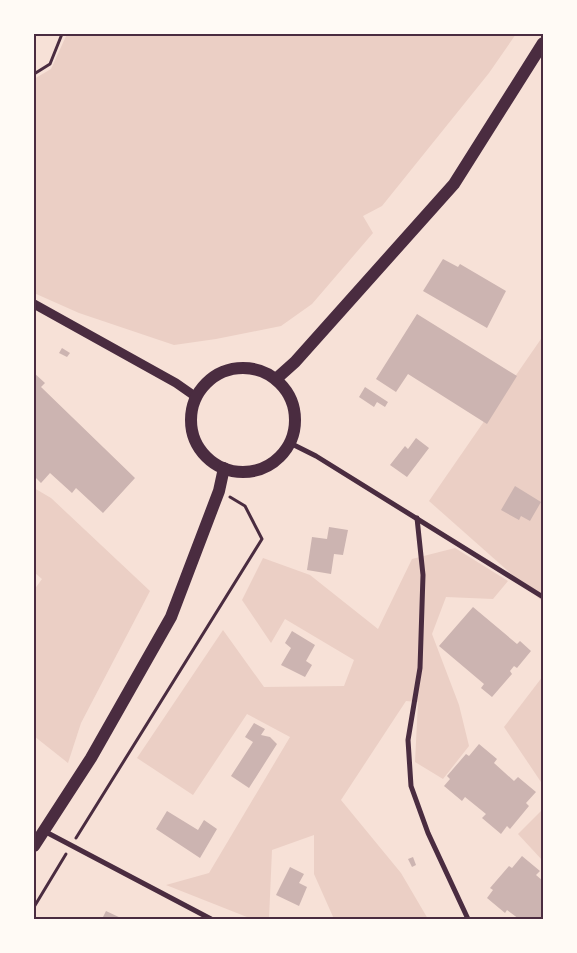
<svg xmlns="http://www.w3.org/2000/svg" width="577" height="953" viewBox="0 0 577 953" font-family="Inter,sans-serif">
	<rect width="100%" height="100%" fill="#f7e1d7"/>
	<g fill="#ebcfc5">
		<polygon points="67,34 516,34 489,73 382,206 363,216 373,233 312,304 281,326 216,339 174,345 79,313 34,293 34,79 51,69"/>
		<polygon points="543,336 543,602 429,501"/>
		<polygon points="34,488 51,498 150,591 81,723 68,763 34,736 34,590 42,579 34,572"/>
		<polygon points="455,548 508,581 493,599 446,597 432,634 459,705 469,746 443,779 415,762 418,702 406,701 341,800 401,873 428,919 334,919 314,874 314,835 272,850 269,919 252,919 166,885 209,873 290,737 247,714 193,795 137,758 223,630 264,687 344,686 354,660 285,619 271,643 242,600 263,558 310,575 378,629 412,559"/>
		<polygon points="543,676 543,785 504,727"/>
		<polygon points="543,809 543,861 518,834"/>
	</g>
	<g fill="#ccb4b1">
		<polygon points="443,259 458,267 460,264 506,291 487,328 423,291"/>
		<polygon points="417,314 517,376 487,424 408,374 396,392 376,379"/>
		<polygon points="62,348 70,353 67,357 59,353"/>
		<polygon points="34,373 45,383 41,387 135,478 103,513 76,488 72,493 50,473 41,483 34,476"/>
		<polygon points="365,387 388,402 385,407 377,402 374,407 359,397"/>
		<polygon points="416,438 429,448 407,477 390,465 405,446 408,449"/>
		<polygon points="515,486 541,502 530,521 521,516 519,520 501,510"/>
		<polygon points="329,527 348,530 343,555 334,554 331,574 307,570 312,537 327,539"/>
		<polygon points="473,607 517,644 520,641 531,651 517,668 514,666 510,671 512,674 492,697 481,688 484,684 439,646"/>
		<polygon points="292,631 315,645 306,661 312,665 305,677 281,665 291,648 285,643"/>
		<polygon points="254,723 265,729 261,735 270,737 277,744 249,788 231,776 253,742 245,737"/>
		<polygon points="479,744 497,759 494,763 514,781 518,777 536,792 526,803 529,806 510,829 507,826 501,834 482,818 486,814 465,797 462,801 444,786 450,779 447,776 466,754 469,756"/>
		<polygon points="167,811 198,830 204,820 217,829 200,858 156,829"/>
		<polygon points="522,856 540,871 536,875 543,881 543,919 519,919 507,910 505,913 487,898 493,890 490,888 509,866 512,868"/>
		<polygon points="413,857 416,865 412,867 408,859"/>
		<polygon points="290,867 304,874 299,883 307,887 299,906 276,895"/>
		<polygon points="106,911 123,919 102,919"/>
	</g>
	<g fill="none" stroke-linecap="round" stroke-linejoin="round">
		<g stroke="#4a2c40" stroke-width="3">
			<polyline points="34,74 50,64 62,34"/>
			<polyline points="76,838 262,539 245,506 230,497"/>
			<polyline points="34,907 66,854"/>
		</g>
		<g stroke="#4a2c40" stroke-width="5">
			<polyline points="290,443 316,456 543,597"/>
			<polyline points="417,518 423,575 420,668 408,740 411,786 428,833 468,919"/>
			<polyline points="44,831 211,919"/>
		</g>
		<polyline stroke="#4a2c40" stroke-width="9" points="34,304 176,383 196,397"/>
		<g stroke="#4a2c40" stroke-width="12">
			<circle cx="243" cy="420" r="52"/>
			<polyline points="276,379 295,362 454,184 543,43"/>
			<polyline points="34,846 91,758 171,617 219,491 224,468"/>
		</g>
	</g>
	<rect width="577" height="953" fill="none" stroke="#fffaf5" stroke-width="70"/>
	<rect x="35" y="35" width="507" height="883" fill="none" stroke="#4a2c40" stroke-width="2"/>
</svg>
